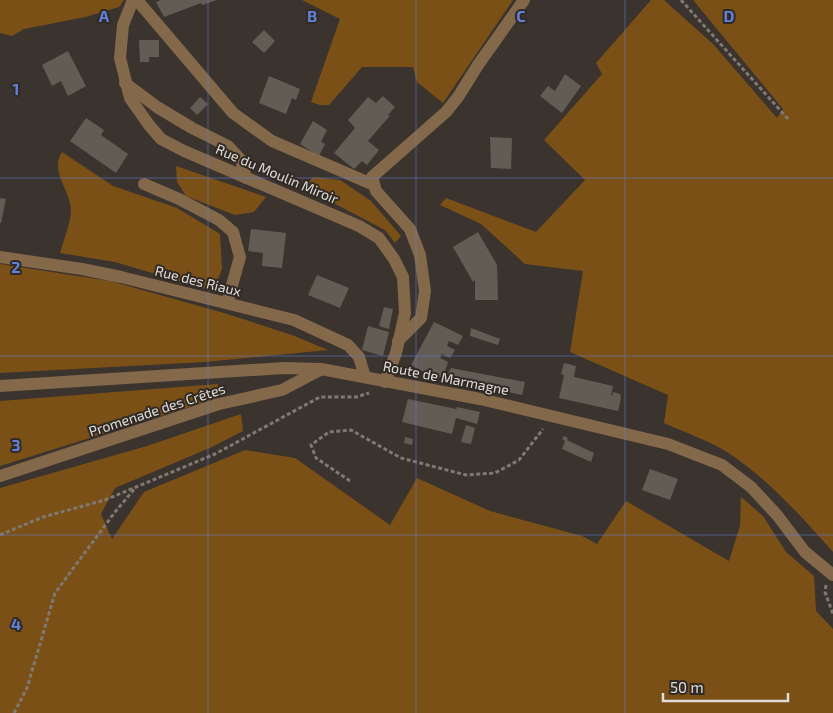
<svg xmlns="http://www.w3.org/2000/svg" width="833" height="713" viewBox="0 0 833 713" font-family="'Exo 2',sans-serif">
	<rect width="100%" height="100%" fill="#3b342e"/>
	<g fill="#7b5016">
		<polygon points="0,0 124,0 119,7 85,17 24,29 12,36 0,33"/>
		<polygon points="302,0 513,0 443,103 417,82 413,67 362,67 329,105 320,105 311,102 340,19"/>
		<path d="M 651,0 L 664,0 L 713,44 L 777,118 L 783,109 L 693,0 L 833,0 L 833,552 C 801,516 770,481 730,454 C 710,441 686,433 664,423 L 668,395 L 570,352 L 583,271 L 525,264 L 481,224 L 440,205 L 446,198 L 536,232 L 585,180 L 544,140 L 602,74 L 596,63 Z"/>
		<path d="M 62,152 L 113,186 L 177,208 L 220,234 L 222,269 L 213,291 L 115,262 L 60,253 C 63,243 71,221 71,211 C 71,190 49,172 62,152 Z"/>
		<polygon points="176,166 266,197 254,212 235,215 186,196 177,182"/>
		<polygon points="313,177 340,180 371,201 401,236 395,243 385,230 320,196 308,184"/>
		<polygon points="0,264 110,281 224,313 292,335 328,350 205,362 0,373"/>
		<polygon points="218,384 218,398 0,466 0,401"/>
		<polygon points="241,414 243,431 212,447 115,488 101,514 112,539 144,492 245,450 295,458 390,525 417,478 490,511 582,536 597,544 626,501 729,561 740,526 741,497 763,516 786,552 814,576 816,611 833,629 833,713 0,713 0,488 147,446"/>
	</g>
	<g fill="#635c54">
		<polygon points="161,0 217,0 202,5 201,3 164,17 156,2"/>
		<polygon points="264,30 275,41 264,53 252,42"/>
		<polygon points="139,40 159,40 159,57 149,57 149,62 140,62"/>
		<polygon points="68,51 86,86 68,96 61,81 52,86 42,65"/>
		<polygon points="565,74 581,86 562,113 540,96 548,86 555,91"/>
		<polygon points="269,76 300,89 296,100 292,98 286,114 259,103"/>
		<polygon points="383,96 395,107 388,115 390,116 387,119 368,141 379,150 367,165 362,161 354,169 334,153 355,128 348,120 368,97 376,103"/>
		<polygon points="200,97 208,104 197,115 190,108"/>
		<polygon points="86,118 104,130 101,135 128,154 116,173 70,141"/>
		<polygon points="313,121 327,130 321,142 325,144 319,156 300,144"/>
		<polygon points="490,137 512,138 511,169 491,168"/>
		<polygon points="0,198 6,199 1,223 0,223"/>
		<polygon points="251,229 286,233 282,268 262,266 263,253 248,251"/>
		<polygon points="478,232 497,265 498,300 475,300 475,280 473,282 453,247"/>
		<polygon points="317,275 349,288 340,308 308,295"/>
		<polygon points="384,307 393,309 389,329 379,326"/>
		<polygon points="434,322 463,336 458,345 449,341 447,346 455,350 450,358 442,354 440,358 448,362 443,378 431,376 411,365"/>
		<polygon points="368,326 389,332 383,356 362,350"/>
		<polygon points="471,328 500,339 498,345 470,336"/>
		<polygon points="564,363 576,366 574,377 613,386 611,395 612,396 613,392 620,394 621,398 618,411 559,398 564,375 561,374"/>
		<polygon points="451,368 525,382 522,395 445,378"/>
		<polygon points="408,399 456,409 457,407 480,412 477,424 456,418 452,434 402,422"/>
		<polygon points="466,425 475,428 471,444 461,442"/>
		<polygon points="564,436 568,438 567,440 594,453 591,462 562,449 565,441 562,439"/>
		<polygon points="405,437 413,439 412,445 404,443"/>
		<polygon points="650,469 678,479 670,500 642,490"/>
	</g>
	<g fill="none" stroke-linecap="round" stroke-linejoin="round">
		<g stroke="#7f7974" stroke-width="3" stroke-dasharray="4 2.5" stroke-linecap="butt">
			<polyline points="681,0 788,119"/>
			<polyline points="350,481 316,458 311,445 329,432 351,430 401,458 466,475 495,473 519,460 543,429"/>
			<polyline points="0,535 43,517 105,500 215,454 320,397 356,397 369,393"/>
			<polyline points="826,585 825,592 833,614"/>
			<polyline points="14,713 27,688 55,593 115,512 136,487"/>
		</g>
		<g stroke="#83684a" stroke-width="12">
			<polyline points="133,0 123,25 120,58 130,98 149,125 161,139 184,151 359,226 379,238 394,259 403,277 405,313 396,353 385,382"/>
			<polyline points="137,0 233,113 272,141 374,185"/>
			<polyline points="125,83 157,107 192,128 228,146 241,160 246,178"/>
			<polyline points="144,184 179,199 219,220 233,232 240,257 227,303"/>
			<polyline points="0,257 82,269 121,277 294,320 348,345 359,357 365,377"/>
			<polyline points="398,341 421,318 425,291 420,255 410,229 376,191 372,177 446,112 458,97 478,65 524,0"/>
			<polyline points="0,386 284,368 321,369 480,399 668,444 722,465 751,487 777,515 805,552 833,575"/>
			<polyline points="0,476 219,404 282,390 320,370"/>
		</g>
	</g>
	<path fill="none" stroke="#6180d8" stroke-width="1" stroke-opacity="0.55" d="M 208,0 L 208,713M 416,0 L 416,713M 625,0 L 625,713M 0,178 L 833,178M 0,356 L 833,356M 0,535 L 833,535"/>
	<g text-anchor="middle" stroke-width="4" stroke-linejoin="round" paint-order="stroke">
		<g font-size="14" fill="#e0dcd8" stroke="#312a24">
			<text transform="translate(277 174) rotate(23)" y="5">Rue du Moulin Miroir</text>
			<text transform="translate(198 281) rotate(14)" y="5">Rue des Riaux</text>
			<text transform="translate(446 378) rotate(11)" y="5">Route de Marmagne</text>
			<text transform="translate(157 410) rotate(-18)" y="5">Promenade des Crêtes</text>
		</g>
	</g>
	<g font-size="16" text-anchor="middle" font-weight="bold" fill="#6180d8" stroke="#312a24" stroke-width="4" stroke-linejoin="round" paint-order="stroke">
		<text x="104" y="22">A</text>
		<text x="312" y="22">B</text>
		<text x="521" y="22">C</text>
		<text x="729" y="22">D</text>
		<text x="16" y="95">1</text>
		<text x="16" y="273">2</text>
		<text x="16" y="451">3</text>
		<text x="16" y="630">4</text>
	</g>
	<path d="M663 693v8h125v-8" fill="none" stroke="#e0dcd8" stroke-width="2.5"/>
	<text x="670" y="693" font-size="15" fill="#e0dcd8" stroke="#312a24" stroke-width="4" paint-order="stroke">50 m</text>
</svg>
